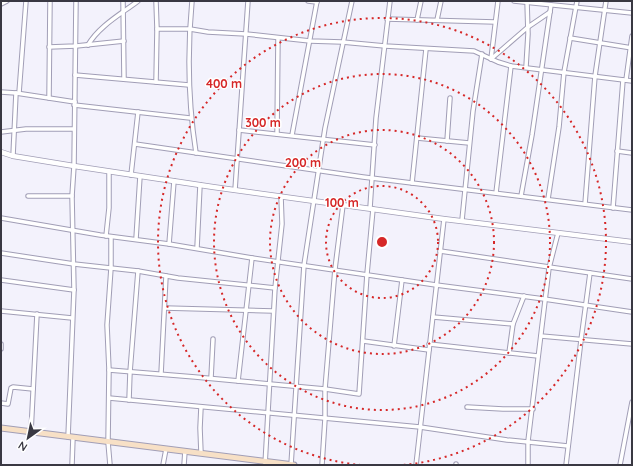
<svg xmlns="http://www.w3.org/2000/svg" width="633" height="466" viewBox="0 0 633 466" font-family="Quicksand,sans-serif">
	<rect width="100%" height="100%" fill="#f3f2fc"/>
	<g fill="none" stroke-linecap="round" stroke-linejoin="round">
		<defs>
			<g id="minor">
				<polyline points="123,1 124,79"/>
				<polyline points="156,1 157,29 156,82"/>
				<path d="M 192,1 C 187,53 188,101 196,153"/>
				<polyline points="308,1 317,2"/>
				<polyline points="514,1 632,13"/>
				<polyline points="1,4 7,1"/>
				<polyline points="387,19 495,22"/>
				<polyline points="417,20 421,1"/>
				<polyline points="437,20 441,1"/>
				<polyline points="157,29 190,29 208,32 246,34 310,41 342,42 385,46 474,51 498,62 511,66 632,81"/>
				<polyline points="570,38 632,48"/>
				<path d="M 88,45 C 99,26 121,14 138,1"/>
				<polyline points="49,47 76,46 124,41"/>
				<polyline points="491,59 528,27 550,12"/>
				<polyline points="491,59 498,1"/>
				<polyline points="526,67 528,34 527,1"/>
				<polyline points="75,75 189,85"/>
				<polyline points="626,80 632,36"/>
				<polyline points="1,92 16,93 75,102"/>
				<polyline points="19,93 26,1"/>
				<polyline points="49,98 50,1"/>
				<polyline points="74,105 190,118"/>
				<polyline points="239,130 375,145"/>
				<polyline points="1,132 26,129 74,129"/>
				<polyline points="277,134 278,38"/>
				<polyline points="292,135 317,1"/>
				<polyline points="417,138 469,143"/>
				<polyline points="447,141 450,98"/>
				<polyline points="135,144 363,177 632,210"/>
				<polyline points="617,151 632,153"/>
				<polyline points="13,156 16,93"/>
				<polyline points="131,175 138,112"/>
				<polyline points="412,183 426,49"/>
				<polyline points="235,190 248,1"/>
				<polyline points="496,193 511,66"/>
				<polyline points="28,196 72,196"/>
				<polyline points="521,196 532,135 551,5"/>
				<polyline points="548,199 559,127 564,72 577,1"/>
				<polyline points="585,204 595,76 606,1"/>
				<polyline points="370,208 376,118 390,1"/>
				<polyline points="613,208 623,80"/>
				<polyline points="1,218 100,235 169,244 252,258 436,285 544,299 632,312"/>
				<polyline points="462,220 473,111 482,54"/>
				<polyline points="106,236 109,208 109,172"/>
				<polyline points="136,239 140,176"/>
				<polyline points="169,244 174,181"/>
				<polyline points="197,248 200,185"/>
				<polyline points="440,251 632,279"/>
				<polyline points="1,253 74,264 138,271 178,278 275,288"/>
				<polyline points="1,280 74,290"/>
				<polyline points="165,308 273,311"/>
				<polyline points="1,311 72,318"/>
				<polyline points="433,317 513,324"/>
				<polyline points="541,336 632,344"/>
				<polyline points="363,341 429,350"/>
				<polyline points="429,344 538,356"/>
				<polyline points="394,346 402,280"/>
				<polyline points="1,349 1,344"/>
				<polyline points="509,353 513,324 524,296"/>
				<polyline points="109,370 195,377 325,389 359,394 367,274 373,209"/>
				<polyline points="161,374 166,276"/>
				<polyline points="211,378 213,339"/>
				<polyline points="238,381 252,258"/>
				<polyline points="109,398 420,427 507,440 568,446"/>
				<polyline points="129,400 130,372 138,271"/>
				<polyline points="1,403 8,404 11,388 13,387 33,389"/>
				<polyline points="467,407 503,409 533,409"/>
				<polyline points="31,432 37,314"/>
				<polyline points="68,437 74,290 72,196 74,166 76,1"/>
				<polyline points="201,453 200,428 201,407"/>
				<polyline points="72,465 73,437"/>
				<polyline points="110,465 108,442 109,370 107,325 111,268 111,237"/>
				<polyline points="163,465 166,449"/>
				<polyline points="184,465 185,451"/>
				<polyline points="265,465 275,288 282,224 281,196"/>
				<polyline points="291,465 304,265 325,128 352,1"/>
				<polyline points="322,465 325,419 325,389 335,269 343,205"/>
				<polyline points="416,465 444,219"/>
				<polyline points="456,465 456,464"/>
				<polyline points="528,465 528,441 549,268 558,233"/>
				<polyline points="566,465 581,340 590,273"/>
				<polyline points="620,465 632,402"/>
			</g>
			<polyline id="tertiary" points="1,152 13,156 74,166 213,187 444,219 632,242"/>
			<polyline id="secondary" points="1,428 294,465"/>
		</defs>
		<use href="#minor" stroke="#a19eb6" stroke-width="5.5"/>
		<use href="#tertiary" stroke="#a19eb6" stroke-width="6"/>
		<use href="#secondary" stroke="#a19eb6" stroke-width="7"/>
		<use href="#minor" stroke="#fff" stroke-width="3.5"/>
		<use href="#tertiary" stroke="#fff" stroke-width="4.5"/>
		<use href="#secondary" stroke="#f7e0c6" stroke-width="5"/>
	</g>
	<g fill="none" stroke="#d62828" stroke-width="2" stroke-dasharray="2 4">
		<circle cx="382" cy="242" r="56"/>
		<circle cx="382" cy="242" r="112"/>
		<circle cx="382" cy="242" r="168"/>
		<path d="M361 465A224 224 0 1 1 403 465"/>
	</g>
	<circle cx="382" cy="242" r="6" fill="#d62828" stroke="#fff" stroke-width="2"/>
	<g font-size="12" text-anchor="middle" font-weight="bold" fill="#d62828" stroke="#fff" stroke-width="3" stroke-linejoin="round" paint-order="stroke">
		<text x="224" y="88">400 m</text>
		<text x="263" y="127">300 m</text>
		<text x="303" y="167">200 m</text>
		<text x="342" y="207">100 m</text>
	</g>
	<rect width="633" height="466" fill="none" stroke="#393842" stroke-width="4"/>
	<g transform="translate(28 438) rotate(213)" stroke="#ffffff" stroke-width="3" paint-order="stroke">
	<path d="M0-3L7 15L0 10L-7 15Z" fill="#393842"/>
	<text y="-6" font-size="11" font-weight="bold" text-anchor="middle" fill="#393842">N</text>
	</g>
</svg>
